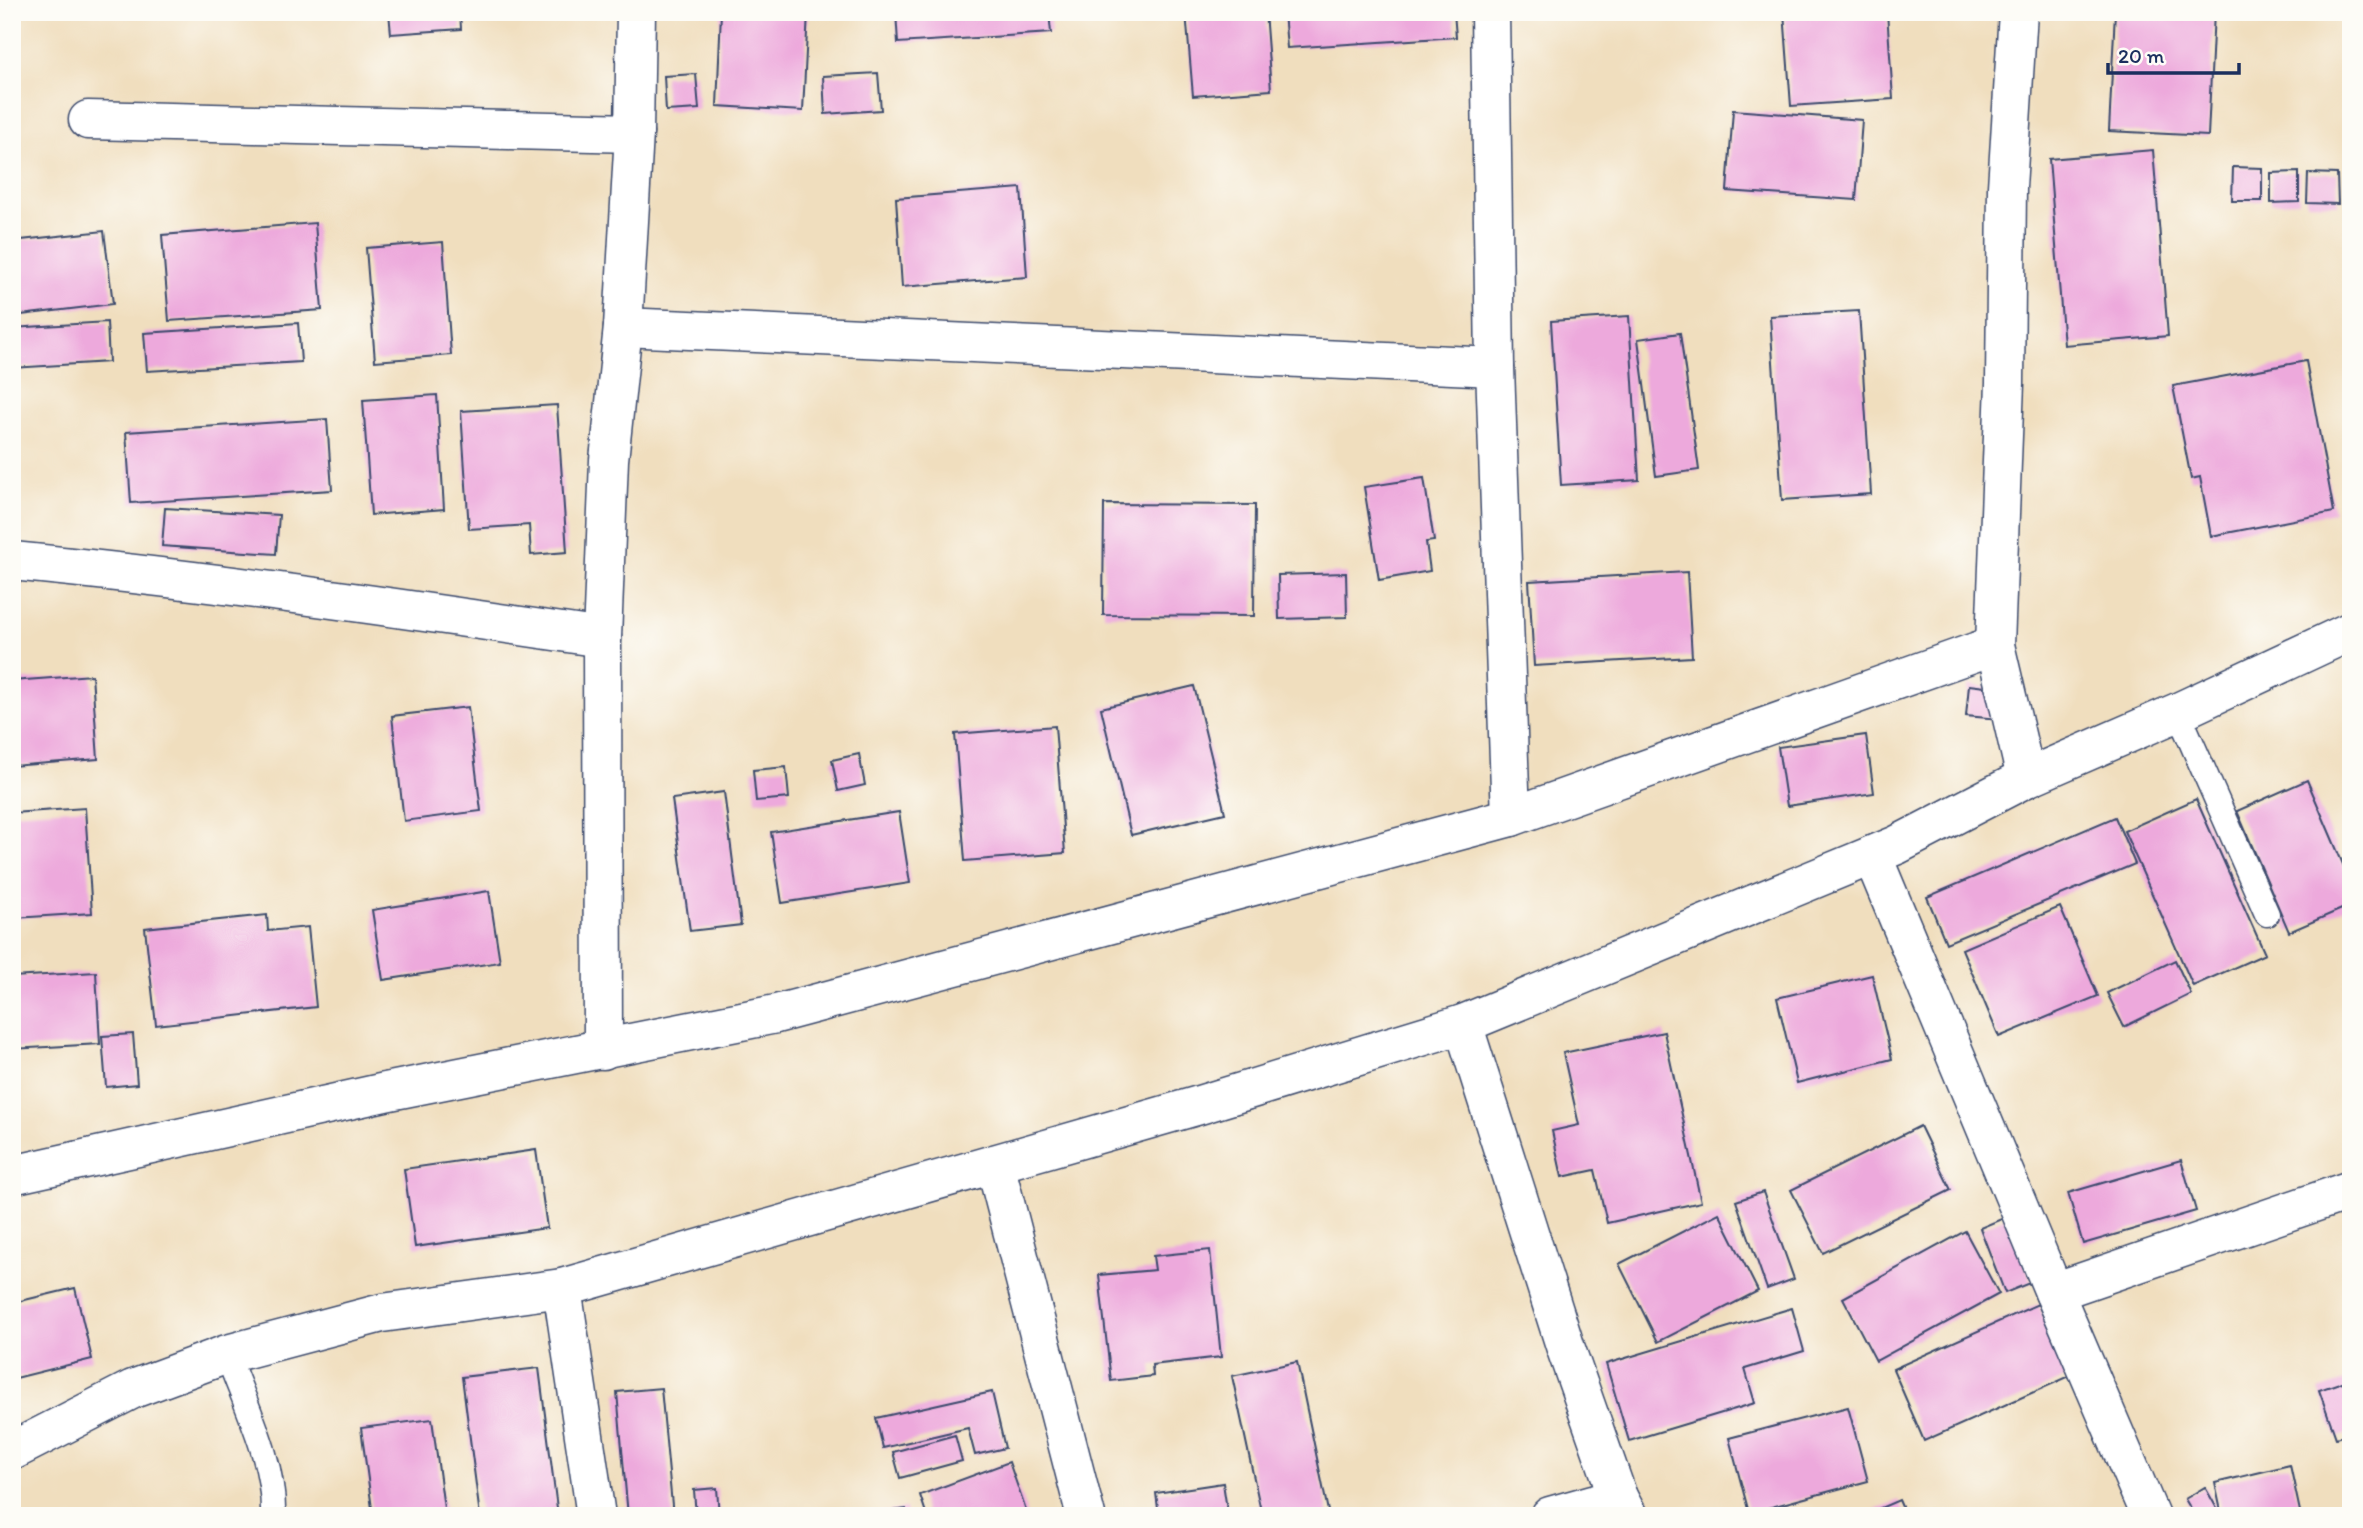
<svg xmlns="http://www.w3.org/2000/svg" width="2363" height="1528" viewBox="0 0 2363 1528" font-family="Itim,sans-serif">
	<rect width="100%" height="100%" fill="#fdfcf7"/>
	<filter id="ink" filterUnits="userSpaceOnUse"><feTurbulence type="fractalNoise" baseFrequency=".0143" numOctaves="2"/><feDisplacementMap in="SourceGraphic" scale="14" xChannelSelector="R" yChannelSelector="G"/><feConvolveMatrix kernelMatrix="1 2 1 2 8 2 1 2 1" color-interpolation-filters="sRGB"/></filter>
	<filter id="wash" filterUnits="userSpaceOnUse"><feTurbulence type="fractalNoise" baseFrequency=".00686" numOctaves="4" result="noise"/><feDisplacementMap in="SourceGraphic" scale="28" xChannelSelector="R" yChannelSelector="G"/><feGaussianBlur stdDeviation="1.57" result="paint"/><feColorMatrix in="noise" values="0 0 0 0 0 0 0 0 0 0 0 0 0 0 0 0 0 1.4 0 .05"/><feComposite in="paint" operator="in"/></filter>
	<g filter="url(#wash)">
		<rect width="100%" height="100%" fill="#f0debe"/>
		<g id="blocks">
			<g fill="#eda9dc">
				<polygon points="389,12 460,12 461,29 391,34"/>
				<polygon points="721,12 808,12 803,111 717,106"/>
				<polygon points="896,12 1049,12 1051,33 898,43"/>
				<polygon points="1186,12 1265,12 1271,90 1193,96"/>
				<polygon points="1284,12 1454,12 1456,37 1287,48"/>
				<polygon points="1784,12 1887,12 1893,99 1791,106"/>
				<polygon points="2115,12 2214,12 2208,136 2109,131"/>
				<polygon points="878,73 881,110 825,114 823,76"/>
				<polygon points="696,74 699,109 666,111 664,76"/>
				<polygon points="1733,110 1862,120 1856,200 1727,191"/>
				<polygon points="2153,150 2168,336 2064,345 2049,159"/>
				<polygon points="2233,167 2262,168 2262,201 2232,201"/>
				<polygon points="2299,172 2299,202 2271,203 2271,173"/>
				<polygon points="2308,173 2337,174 2338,204 2307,203"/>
				<polygon points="1021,188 1027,277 902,287 896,198"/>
				<polygon points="315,223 322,310 169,321 162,235"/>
				<polygon points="104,231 113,304 12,316 12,241"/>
				<polygon points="443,242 451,355 375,361 366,248"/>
				<polygon points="1859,311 1871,494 1782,500 1770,316"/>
				<polygon points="1629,316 1639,480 1561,485 1551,321"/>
				<polygon points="107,322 109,362 12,368 12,328"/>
				<polygon points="298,323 301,362 147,371 144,333"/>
				<polygon points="1680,333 1699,470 1656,476 1638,339"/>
				<polygon points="2306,361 2334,512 2211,536 2200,477 2191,479 2173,386"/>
				<polygon points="437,395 444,509 371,515 363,400"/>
				<polygon points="557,405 567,552 531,555 529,525 469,529 461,411"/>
				<polygon points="327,419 332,490 131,503 126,432"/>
				<polygon points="1424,478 1434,541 1426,542 1430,571 1379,580 1364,487"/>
				<polygon points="1104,504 1255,505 1254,616 1103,615"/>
				<polygon points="165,508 279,515 276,554 162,546"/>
				<polygon points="1687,572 1692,657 1534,666 1529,581"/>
				<polygon points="1346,573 1347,617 1279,619 1278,575"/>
				<polygon points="92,675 98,759 12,766 12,681"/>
				<polygon points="1969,685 2001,689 1999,719 1966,716"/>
				<polygon points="1194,686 1225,813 1131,835 1101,708"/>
				<polygon points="468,707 481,811 404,821 392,716"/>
				<polygon points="1055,726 1065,853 965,861 955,734"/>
				<polygon points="1866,735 1874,793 1787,806 1778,747"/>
				<polygon points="859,754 865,785 838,791 832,760"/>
				<polygon points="786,767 789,798 756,801 753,770"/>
				<polygon points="2307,780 2351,883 2351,905 2289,932 2237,811"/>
				<polygon points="724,792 741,925 690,931 672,799"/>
				<polygon points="2196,799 2265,954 2193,986 2124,831"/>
				<polygon points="85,808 92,913 15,918 12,874 12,813"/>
				<polygon points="899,812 910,883 782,903 771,832"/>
				<polygon points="2115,817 2135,864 1946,943 1927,897"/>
				<polygon points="489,891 500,962 383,980 372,910"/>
				<polygon points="2060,907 2098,996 1999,1037 1962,949"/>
				<polygon points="267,915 268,931 308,927 316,1007 156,1025 145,928"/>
				<polygon points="2175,960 2191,994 2124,1027 2107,993"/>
				<polygon points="96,972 100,1044 12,1049 12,977"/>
				<polygon points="1872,975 1892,1059 1797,1083 1777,998"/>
				<polygon points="1664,1032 1701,1202 1607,1223 1595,1170 1562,1177 1552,1131 1579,1125 1563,1053"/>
				<polygon points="133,1034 137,1084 106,1087 102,1036"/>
				<polygon points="1920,1126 1951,1190 1823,1253 1791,1190"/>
				<polygon points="536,1150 547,1228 415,1247 404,1169"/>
				<polygon points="2181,1160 2196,1211 2083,1244 2068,1193"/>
				<polygon points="1763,1192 1794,1279 1767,1289 1736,1201"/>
				<polygon points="1719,1213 1758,1291 1658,1342 1619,1264"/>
				<polygon points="2006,1217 2032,1282 2005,1293 1980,1228"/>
				<polygon points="1965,1231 1999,1294 1876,1361 1843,1298"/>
				<polygon points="1210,1250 1221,1357 1152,1365 1153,1376 1111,1381 1099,1275 1155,1270 1153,1256"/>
				<polygon points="75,1288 92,1359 12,1379 12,1303"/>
				<polygon points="2038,1304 2070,1376 1924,1441 1893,1369"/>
				<polygon points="1792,1308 1804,1351 1745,1369 1755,1403 1629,1441 1606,1364"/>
				<polygon points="1297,1362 1329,1516 1262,1516 1232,1376"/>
				<polygon points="539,1368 558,1516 480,1516 462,1377"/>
				<polygon points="2351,1379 2351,1433 2336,1438 2319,1390"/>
				<polygon points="661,1388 673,1516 628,1516 617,1392"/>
				<polygon points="992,1392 1005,1448 975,1455 968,1428 883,1448 876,1418"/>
				<polygon points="1848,1407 1868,1481 1749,1513 1729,1438"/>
				<polygon points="432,1419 445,1516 373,1516 361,1428"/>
				<polygon points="955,1435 962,1461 900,1478 893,1452"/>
				<polygon points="1009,1462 1028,1516 927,1516 920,1495"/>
				<polygon points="2290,1465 2301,1516 2222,1516 2215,1483"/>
				<polygon points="1223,1483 1228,1516 1159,1516 1156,1493"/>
				<polygon points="2205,1487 2220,1514 2217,1516 2195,1516 2185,1499"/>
				<polygon points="717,1488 719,1516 696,1516 694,1490"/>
				<polygon points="1899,1500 1906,1516 1862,1516"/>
				<polygon points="906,1509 907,1516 869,1516 869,1514"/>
			</g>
		</g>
	</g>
	<g filter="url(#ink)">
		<use href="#blocks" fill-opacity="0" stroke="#3b496c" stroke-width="2"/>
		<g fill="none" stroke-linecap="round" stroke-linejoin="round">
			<defs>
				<g id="lane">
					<polyline points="2178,712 2267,914"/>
					<path d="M 227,1354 C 245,1405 275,1461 273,1516"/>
				</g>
				<g id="street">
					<polyline points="1490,12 1495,367 1511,817"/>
					<polyline points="2018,12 2007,187 2005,383 1995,645 2026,778"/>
					<polyline points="88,120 634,133"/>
					<polyline points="623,327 1495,367"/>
					<path d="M 12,561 C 209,580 406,609 602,638"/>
					<polyline points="1872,855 2054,1292 2150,1516"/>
					<polyline points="1463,1024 1566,1349 1618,1497 1628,1516"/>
					<polyline points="603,1050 602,638 609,460 623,327 634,133 636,12"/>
					<polyline points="995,1164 1086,1516"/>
					<polyline points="12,1175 385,1092 776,1014 1511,817 1995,645"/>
					<polyline points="562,1288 596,1516"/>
					<polyline points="2054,1292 2351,1190"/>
					<polyline points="12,1451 133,1389 227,1354 382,1313 562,1288 1196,1106 1463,1024 1897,845 2026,778 2178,712 2351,631"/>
					<polyline points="1550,1516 1618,1497"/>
				</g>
			</defs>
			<use href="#lane" stroke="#3b496c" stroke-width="27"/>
			<use href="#street" stroke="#3b496c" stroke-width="41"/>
			<use href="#lane" stroke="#fff" stroke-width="24"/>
			<use href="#street" stroke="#fff" stroke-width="38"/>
		</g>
	</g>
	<rect width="2363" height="1528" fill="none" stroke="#fdfcf7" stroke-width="42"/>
	<path d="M2108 63v10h131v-10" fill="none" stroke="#1b2f5e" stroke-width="3.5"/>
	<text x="2118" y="63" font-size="21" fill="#1b2f5e" stroke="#fdfcf7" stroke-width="5" paint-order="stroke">20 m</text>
</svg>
